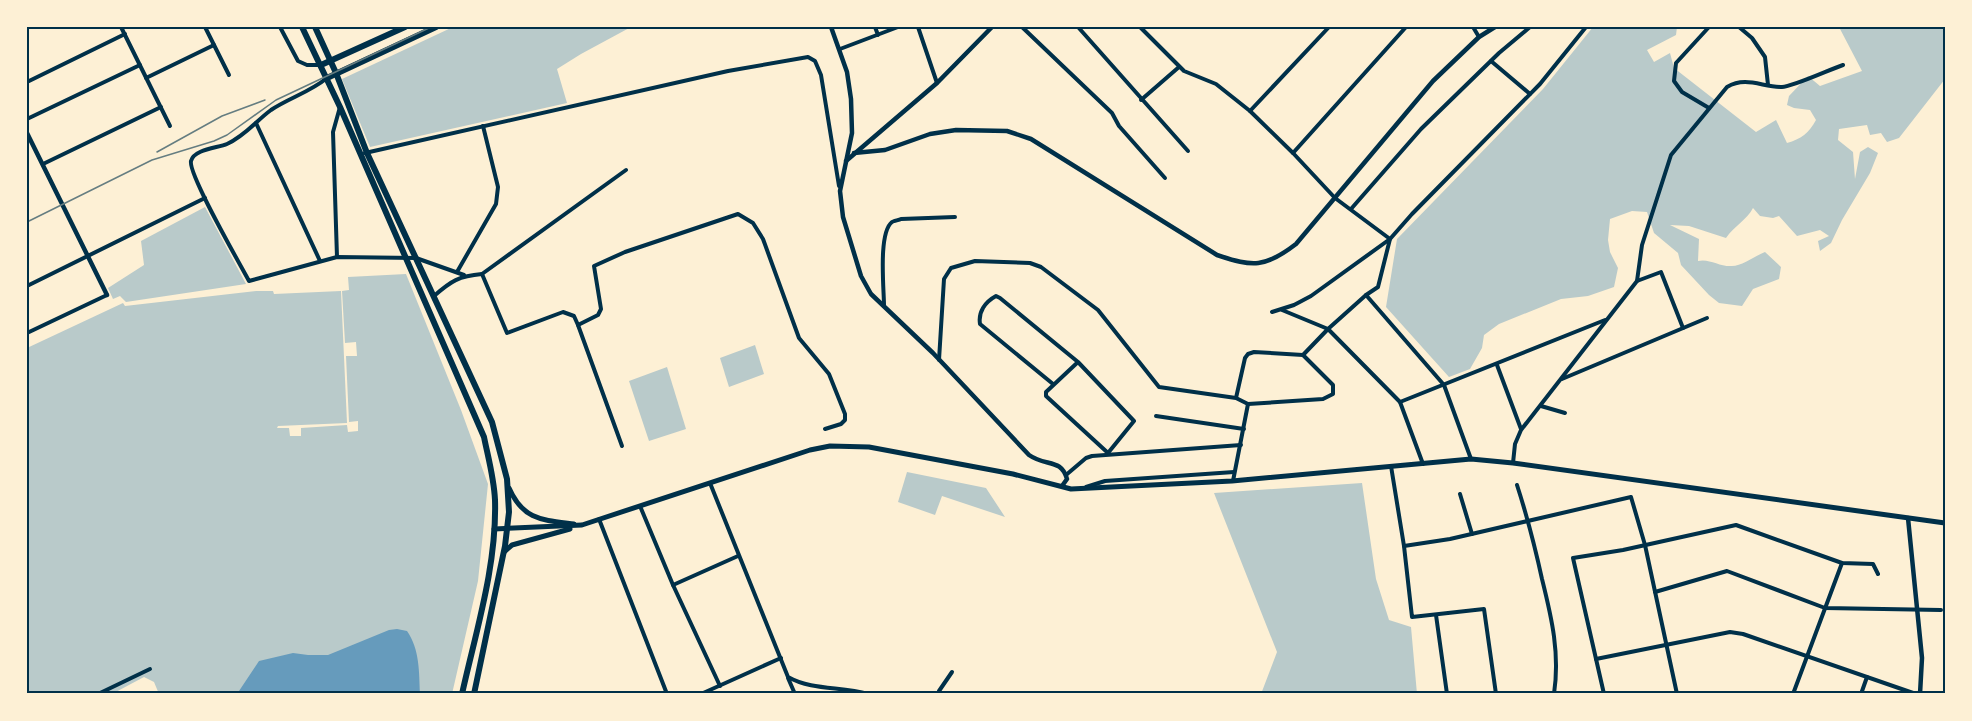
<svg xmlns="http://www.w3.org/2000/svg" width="1972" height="721" viewBox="0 0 1972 721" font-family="Roboto,sans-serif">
	<rect width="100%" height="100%" fill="#fdf0d5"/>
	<g fill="#b9caca">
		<polygon points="453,27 631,27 581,54 557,69 567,103 370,147 342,79"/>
		<path d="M 1593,27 L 1677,27 L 1676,35 L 1647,50 L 1654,62 L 1670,53 L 1674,68 L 1756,132 L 1776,120 L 1787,143 C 1801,139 1809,133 1816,120 L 1810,110 L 1794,108 L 1787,105 L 1789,96 L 1808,76 L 1820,86 L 1862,71 L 1839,27 L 1945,27 L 1945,79 L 1899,138 L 1887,142 L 1881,133 L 1870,135 L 1867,125 L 1839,129 L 1838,140 L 1853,152 L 1855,179 L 1860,152 L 1868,147 L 1878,153 L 1870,173 L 1842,220 L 1831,243 L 1820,251 L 1818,241 L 1829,236 L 1820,230 L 1797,236 L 1779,216 L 1773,218 L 1760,216 L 1753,208 C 1747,220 1734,226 1726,238 L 1689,226 L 1670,225 L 1699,239 L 1698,261 C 1709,258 1720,267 1732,266 C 1742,266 1755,256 1765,252 L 1781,267 L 1779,279 L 1753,289 L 1742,306 L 1719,303 L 1709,295 L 1681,265 L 1678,253 L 1654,233 L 1647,212 L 1632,211 L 1610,219 L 1608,240 L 1610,252 L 1618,268 L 1614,287 L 1588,296 L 1561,299 L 1499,324 L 1484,335 L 1482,348 L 1470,369 L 1449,377 L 1386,307 L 1397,239 L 1543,89 Z"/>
		<polygon points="205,207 246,284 126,302 120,296 113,299 108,288 144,265 141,241"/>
		<polygon points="406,274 461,410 488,484 478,581 452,694 159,694 154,682 144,677 112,694 27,694 27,348 123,303 125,306 256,291 273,291 274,294 341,291 347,423 278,426 277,428 289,428 290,436 301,436 301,428 347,425 348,432 358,431 358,421 349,422 346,356 357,356 356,342 345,343 342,291 349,290 348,277"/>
		<polygon points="755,345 764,374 729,387 720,358"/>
		<polygon points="667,367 686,429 649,441 629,381"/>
		<polygon points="907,472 986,488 1005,517 942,496 935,515 898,502"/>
		<polygon points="1362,483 1376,579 1389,620 1411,627 1417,694 1261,694 1277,652 1214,493"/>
	</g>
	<path fill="#669bbc" d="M 397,629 L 407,631 C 420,650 419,672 420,694 L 237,694 L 259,661 L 293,653 L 308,655 L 328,655 L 389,630 Z"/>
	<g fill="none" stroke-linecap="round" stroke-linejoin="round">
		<g stroke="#003049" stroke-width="4">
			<polyline points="121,27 170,126"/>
			<polyline points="205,27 229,75"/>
			<polyline points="280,27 298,61 307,65 321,65"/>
			<polyline points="875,27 878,35"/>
			<polyline points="918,27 937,83"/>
			<polyline points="1022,27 1112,113 1119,126 1165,178"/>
			<polyline points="1078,27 1188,151"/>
			<polyline points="1140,27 1184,71 1216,84 1250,111 1293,153 1335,198 1390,239 1311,296 1294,305 1272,312"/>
			<polyline points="1473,27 1479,37"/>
			<polyline points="1709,27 1676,63 1674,81 1682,92 1709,108"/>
			<polyline points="1739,27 1752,38 1765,57 1768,85"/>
			<polyline points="840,49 898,27"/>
			<polyline points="1491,61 1530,94"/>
			<polyline points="146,78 214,45"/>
			<path d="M 327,78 C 310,92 289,98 271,110 C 256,121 245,136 227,144 C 218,148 194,149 191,161 C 188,174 240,264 249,281 L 337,257 L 416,258 L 464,275"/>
			<polyline points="27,82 125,34"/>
			<polyline points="1141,100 1179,67"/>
			<polyline points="1250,111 1329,27"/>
			<polyline points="27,119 140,65"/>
			<polyline points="256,123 320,261"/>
			<polyline points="365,153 728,71 808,57 815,61 821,75 839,186"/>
			<polyline points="1293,153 1406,27"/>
			<polyline points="43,164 161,107"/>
			<polyline points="1351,209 1421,129 1499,53 1530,27"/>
			<polyline points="337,257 333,132 340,107"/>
			<polyline points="457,272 496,204 498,187 483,126"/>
			<polyline points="482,274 626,170"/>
			<path d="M 1637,281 L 1642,245 L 1671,155 L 1727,87 C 1746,76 1762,87 1782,87 C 1792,87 1831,69 1843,65"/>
			<polyline points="27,286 205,198"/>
			<polyline points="1366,295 1328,329 1400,402 1423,464"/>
			<path d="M 434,296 C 451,281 459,276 482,274 L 507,333 L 563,312 L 574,316 L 578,325 L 598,315 L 601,309 L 594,266 L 625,252 L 738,214 L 753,223 L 763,239 L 799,338 L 829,374 L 845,414 L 845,420 L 841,424 L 825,429"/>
			<path d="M 884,306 C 884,289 878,233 892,222 C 893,221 899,220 901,219 L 955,217"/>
			<polyline points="1282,310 1328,329 1303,355"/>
			<polyline points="578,325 622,446"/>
			<polyline points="27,333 107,295"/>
			<polyline points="939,360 944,279 951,268 975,261 1030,263 1041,267 1098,310 1159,387 1236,398 1248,404 1323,399 1333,394 1333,385 1303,355 1254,352 1248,354 1245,358 1236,398"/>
			<polyline points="1497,365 1521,429"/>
			<polyline points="1562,379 1707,318"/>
			<path d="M 1053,384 L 980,324 C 978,312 985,302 996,296 L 1000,298 L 1078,362 L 1134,421 L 1108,453 L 1046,396 L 1046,392 L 1078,362"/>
			<polyline points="1400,402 1605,320"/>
			<polyline points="1541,406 1565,413"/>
			<polyline points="1156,416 1244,429"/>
			<polyline points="1471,459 1444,385 1366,295 1378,287 1390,239 1412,214 1540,84 1586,27"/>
			<polyline points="1513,463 1515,444 1521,430 1637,281 1661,272 1683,328"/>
			<polyline points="1391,466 1404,546 1412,617 1484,609 1496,694"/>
			<polyline points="1066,475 1086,458 1092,456 1241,445"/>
			<polyline points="1233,481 1248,404"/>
			<path d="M 710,483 L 788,677 C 813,691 841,686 868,694"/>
			<path d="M 1517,485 C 1527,516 1535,547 1542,579 C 1552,619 1560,654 1554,694"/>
			<polyline points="1086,487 1105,481 1234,472"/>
			<polyline points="1460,494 1472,534"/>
			<polyline points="640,506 673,585 720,686"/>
			<polyline points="599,519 667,694"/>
			<polyline points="1404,546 1450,539 1631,497 1645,545 1677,694"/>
			<polyline points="673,585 738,556"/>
			<polyline points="1655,592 1727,571 1825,608 1941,610"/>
			<polyline points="1436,615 1447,694"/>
			<polyline points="1596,659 1730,632 1743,634 1916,694"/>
			<polyline points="788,678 795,694"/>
			<polyline points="98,694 150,669"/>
			<polyline points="701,694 781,658"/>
			<polyline points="939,694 939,691 952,672"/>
			<polyline points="1604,694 1573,558 1623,550 1736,525 1842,563 1873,564 1878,574"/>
			<polyline points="1793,694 1842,563"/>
			<polyline points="1861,694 1867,677"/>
		</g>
		<g stroke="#003049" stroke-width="4.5">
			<path d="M 831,27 L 847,72 L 851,99 L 852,133 L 840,191 L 843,217 L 861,276 L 871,294 L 933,353 L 1029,455 C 1046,467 1061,458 1067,479 L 1062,486"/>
			<polyline points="27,133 107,295"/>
			<path d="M 854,153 L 885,150 L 930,134 L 956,130 L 1007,131 L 1031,139 L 1217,255 C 1253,267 1265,268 1296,244 L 1433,81 L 1479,37 L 1495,27"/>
			<polyline points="846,161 937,83 992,27"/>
			<polyline points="1908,518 1922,658 1920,694"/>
		</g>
		<g stroke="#003049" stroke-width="5">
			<path d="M 509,488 C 523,520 542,520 574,524"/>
			<polyline points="494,529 582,525 810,450 830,446 869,447 1013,474 1071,489 1232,481 1471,459 1513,463 1945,523"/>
			<polyline points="504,552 512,545 570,529"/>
		</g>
		<g stroke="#003049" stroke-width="6">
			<path d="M 302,27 L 340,107 L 484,437 C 488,457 494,478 495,500 C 497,565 476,631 462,694"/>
			<polyline points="315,27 336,73 367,153 492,422 507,479 509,512 505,546 474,694"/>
			<polyline points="321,65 405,27"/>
			<polyline points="327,78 436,27"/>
		</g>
		<g stroke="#657d81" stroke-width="1.5">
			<polyline points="157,152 222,116 265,100"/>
			<polyline points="27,222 152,160 214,141 227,135 276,100 431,27"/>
		</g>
	</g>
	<rect width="1972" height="721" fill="none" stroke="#fdf0d5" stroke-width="57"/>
	<rect x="28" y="28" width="1916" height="664" fill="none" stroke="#003049" stroke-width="2"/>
</svg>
